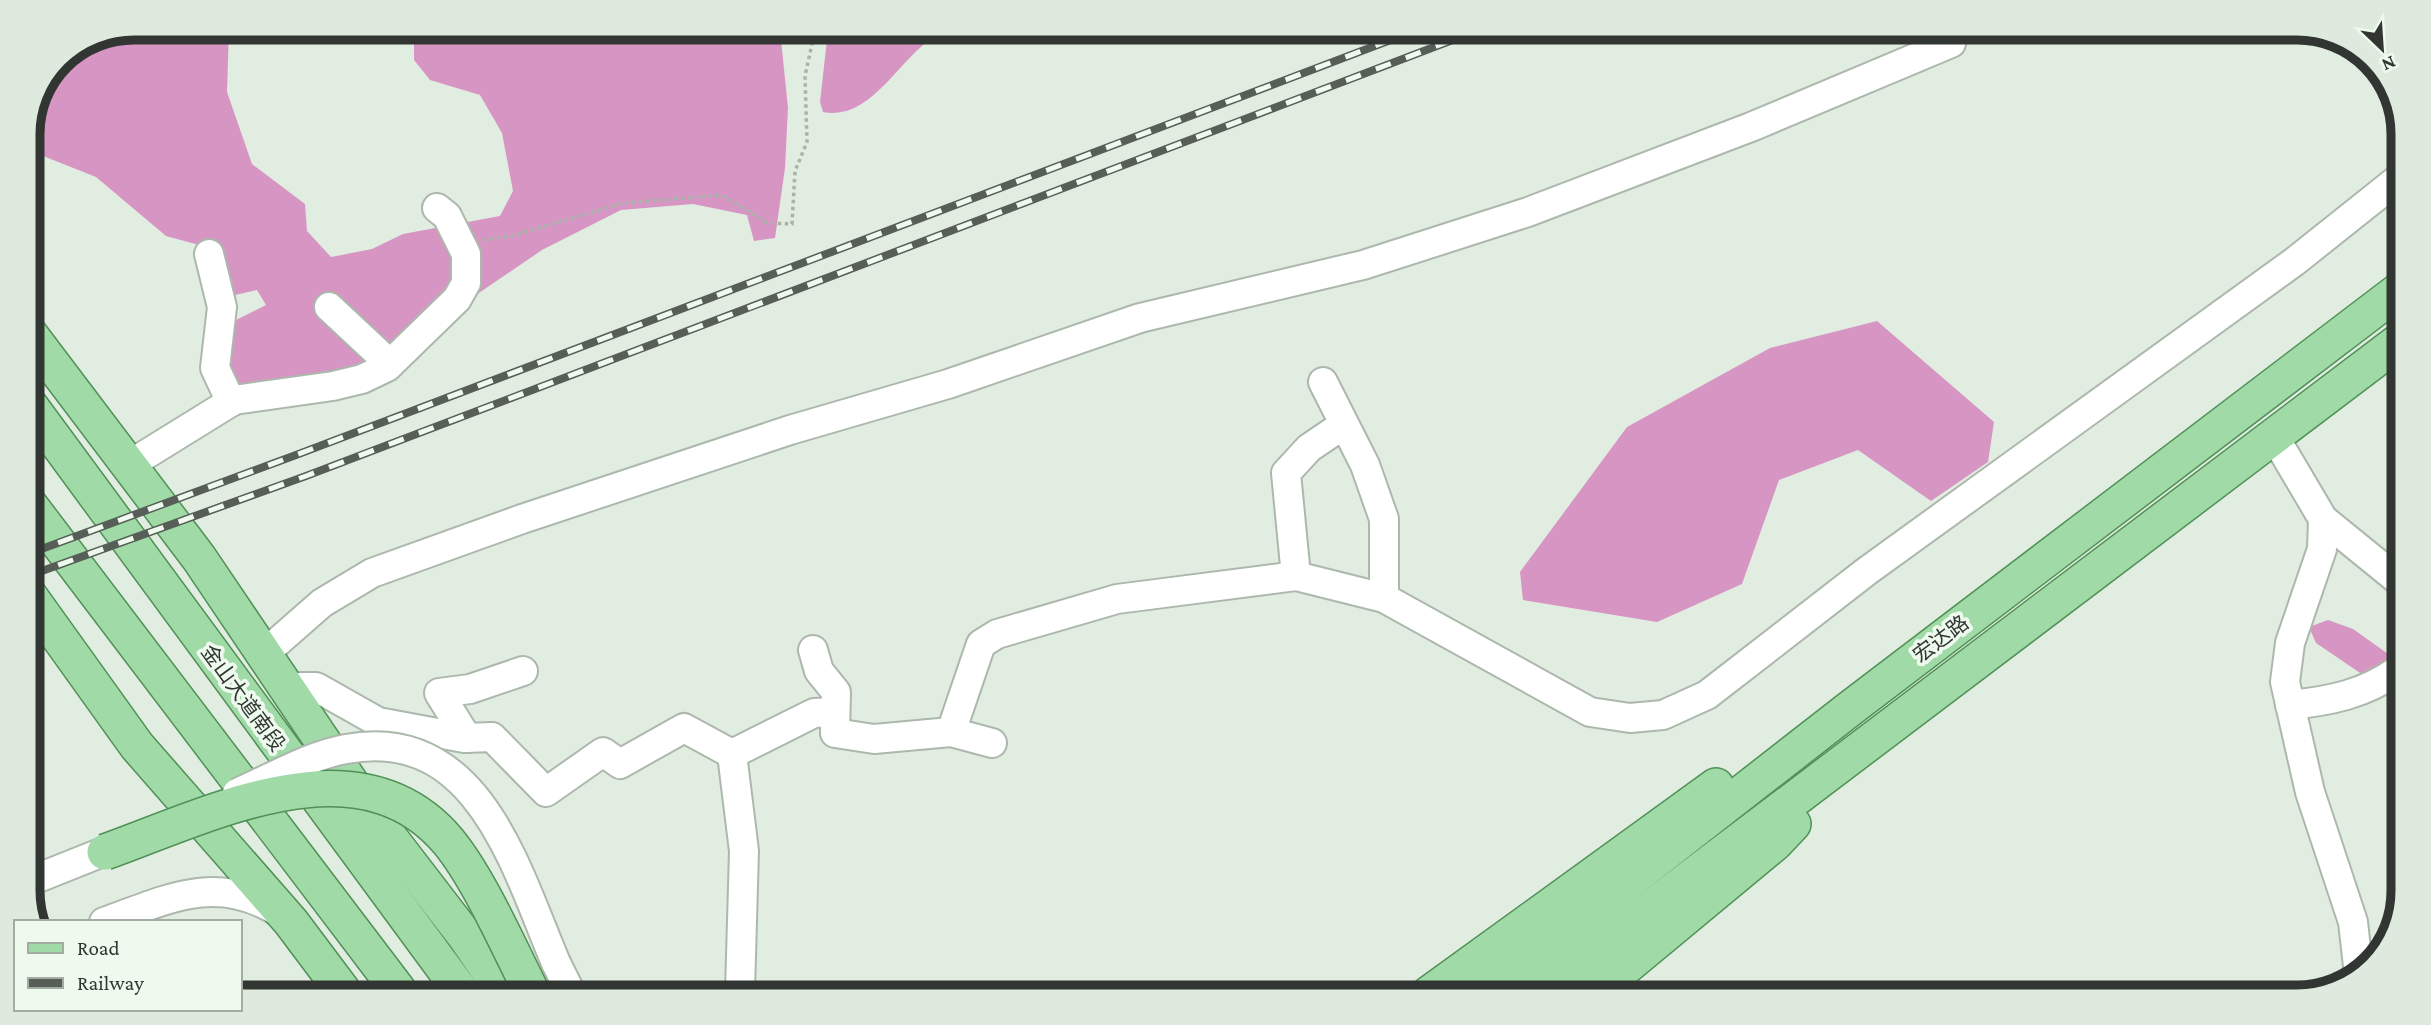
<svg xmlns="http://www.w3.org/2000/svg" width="2431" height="1025" viewBox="0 0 2431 1025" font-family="'Crimson Pro','Noto Sans SC',serif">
	<rect width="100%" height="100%" fill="#e1ede1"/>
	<g fill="#d795c3">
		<polygon points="135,28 229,28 227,92 252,164 305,204 307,231 331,257 372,249 403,234 500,216 513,191 502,133 480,95 430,80 414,60 414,29 780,30 788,108 785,168 775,238 754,241 747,215 693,204 621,210 542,250 366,370 239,392 227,364 230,323 266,305 257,290 235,295 225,286 210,248 166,236 96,177 28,150 28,128 60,59"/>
		<path d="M 828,31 L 950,31 C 944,34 935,36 930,40 C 897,62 870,121 823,112 L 820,102 Z"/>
		<polygon points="1877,321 1994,422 1988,462 1931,501 1858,450 1779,480 1742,584 1657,622 1523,600 1520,572 1627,427 1770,348"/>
		<polygon points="2328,620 2353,629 2398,661 2397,698 2316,643 2309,627"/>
	</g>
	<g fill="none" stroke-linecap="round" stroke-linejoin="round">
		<defs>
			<g id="minor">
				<polyline points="209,254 222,307 215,368 231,402"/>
				<polyline points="329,307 390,364"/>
				<polyline points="1323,382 1365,465 1384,519 1384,598"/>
				<polyline points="2274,436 2323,519 2322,549 2290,643 2285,682 2310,792 2353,922 2359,975"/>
				<polyline points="129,465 234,400 333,386 362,379 387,367 457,299 466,283 466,254 447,216 437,208"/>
				<polyline points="2323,519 2398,580"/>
				<polyline points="1296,576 1286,473 1309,448 1343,425"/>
				<polyline points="813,650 819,671 836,692 835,733 874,739 951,732 981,644 997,634 1117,599 1296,576 1384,598 1590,712 1630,718 1663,715 1707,695 1867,571 2294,262 2402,176"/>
				<polyline points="265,653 322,603 372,573 522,519 790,430 948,384 1140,318 1363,265 1528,212 1751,127 1951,43 1953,35"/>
				<polyline points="289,687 316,687 378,722 464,738 492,737 546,792 603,752 620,764 684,728 732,754 744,851 740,991"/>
				<path d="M 2290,705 C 2330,701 2365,694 2398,670"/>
				<polyline points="951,732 992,743"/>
				<polyline points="467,738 439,693 470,689 523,671"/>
				<polyline points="732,754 814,713 835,712"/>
				<path d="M 104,922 C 166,900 215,873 277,911"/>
				<polyline points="556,963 570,991"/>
			</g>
			<g id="major">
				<polyline points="28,332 199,558 373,816 466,937 503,991"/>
				<polyline points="28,403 460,990"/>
				<polyline points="28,503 398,990"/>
				<polyline points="28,594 137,746 291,922 342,990"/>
				<polyline points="1429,994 1716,786"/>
				<polyline points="1484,994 1852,707 2401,289"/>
				<polyline points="1537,994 2401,340"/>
				<polyline points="1593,994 1775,843 1793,824"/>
			</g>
		</defs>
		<use href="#minor" stroke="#adb8ad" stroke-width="32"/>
		<use href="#major" stroke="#509057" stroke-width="38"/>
		<polyline stroke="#a9b3a9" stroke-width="3.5" stroke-dasharray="3.5 3.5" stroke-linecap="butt" points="483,240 515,235 623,203 722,195 768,223 792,224 795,171 807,142 805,76 815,30"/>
		<use href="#minor" stroke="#fff" stroke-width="28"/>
		<use href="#major" stroke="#a0daa6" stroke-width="35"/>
		<defs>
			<g id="rail">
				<polyline points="28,554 296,455 1409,33"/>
				<polyline points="28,576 306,476 1471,33"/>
			</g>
		</defs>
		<use href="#rail" stroke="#575d57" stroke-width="8"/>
		<use href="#rail" stroke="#eefaee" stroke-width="5" stroke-dasharray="16" stroke-linecap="butt"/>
		<defs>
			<g id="minor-bridge">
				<path d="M 237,793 C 272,778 308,756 346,749 C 478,724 516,869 556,963"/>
				<polyline points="28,882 123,844"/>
			</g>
			<path id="major-bridge" d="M 105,852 C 209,815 359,736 448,841 C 478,877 509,947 531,991"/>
		</defs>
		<use href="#minor-bridge" stroke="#adb8ad" stroke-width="32" stroke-linecap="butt"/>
		<use href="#major-bridge" stroke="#509057" stroke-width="38" stroke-linecap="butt"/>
		<use href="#minor-bridge" stroke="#fff" stroke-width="28"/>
		<use href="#major-bridge" stroke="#a0daa6" stroke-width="35"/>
	</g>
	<g text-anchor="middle" stroke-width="7" stroke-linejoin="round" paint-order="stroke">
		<g font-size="21" fill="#323632" stroke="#eefaee">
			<text transform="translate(1941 639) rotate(-37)" y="7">宏达路</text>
			<text transform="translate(243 698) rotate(54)" y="7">金山大道南段</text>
		</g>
	</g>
	<path d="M0 0H2431V1025H0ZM134 40H2297A94 94 0 0 1 2391 134V891A94 94 0 0 1 2297 985H134A94 94 0 0 1 40 891V134A94 94 0 0 1 134 40Z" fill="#dfeadf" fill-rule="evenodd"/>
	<path fill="none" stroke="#323632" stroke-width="9" d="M134 40H2297A94 94 0 0 1 2391 134V891A94 94 0 0 1 2297 985H134A94 94 0 0 1 40 891V134A94 94 0 0 1 134 40Z"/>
	<rect x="14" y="920" width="228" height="91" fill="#eefaee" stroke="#a3aca3" stroke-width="2"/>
	<rect x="28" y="943" width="35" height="10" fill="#a0daa6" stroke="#a3aca3" stroke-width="2"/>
	<text x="77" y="955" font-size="21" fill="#323632">Road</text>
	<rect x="28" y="978" width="35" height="10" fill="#575d57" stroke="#a3aca3" stroke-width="2"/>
	<text x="77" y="990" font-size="21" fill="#323632">Railway</text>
	<g transform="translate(2382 49) rotate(155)" stroke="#eefaee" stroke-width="5" paint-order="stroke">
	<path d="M0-5L12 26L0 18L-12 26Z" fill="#323632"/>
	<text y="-10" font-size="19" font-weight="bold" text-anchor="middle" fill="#323632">N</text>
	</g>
</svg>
